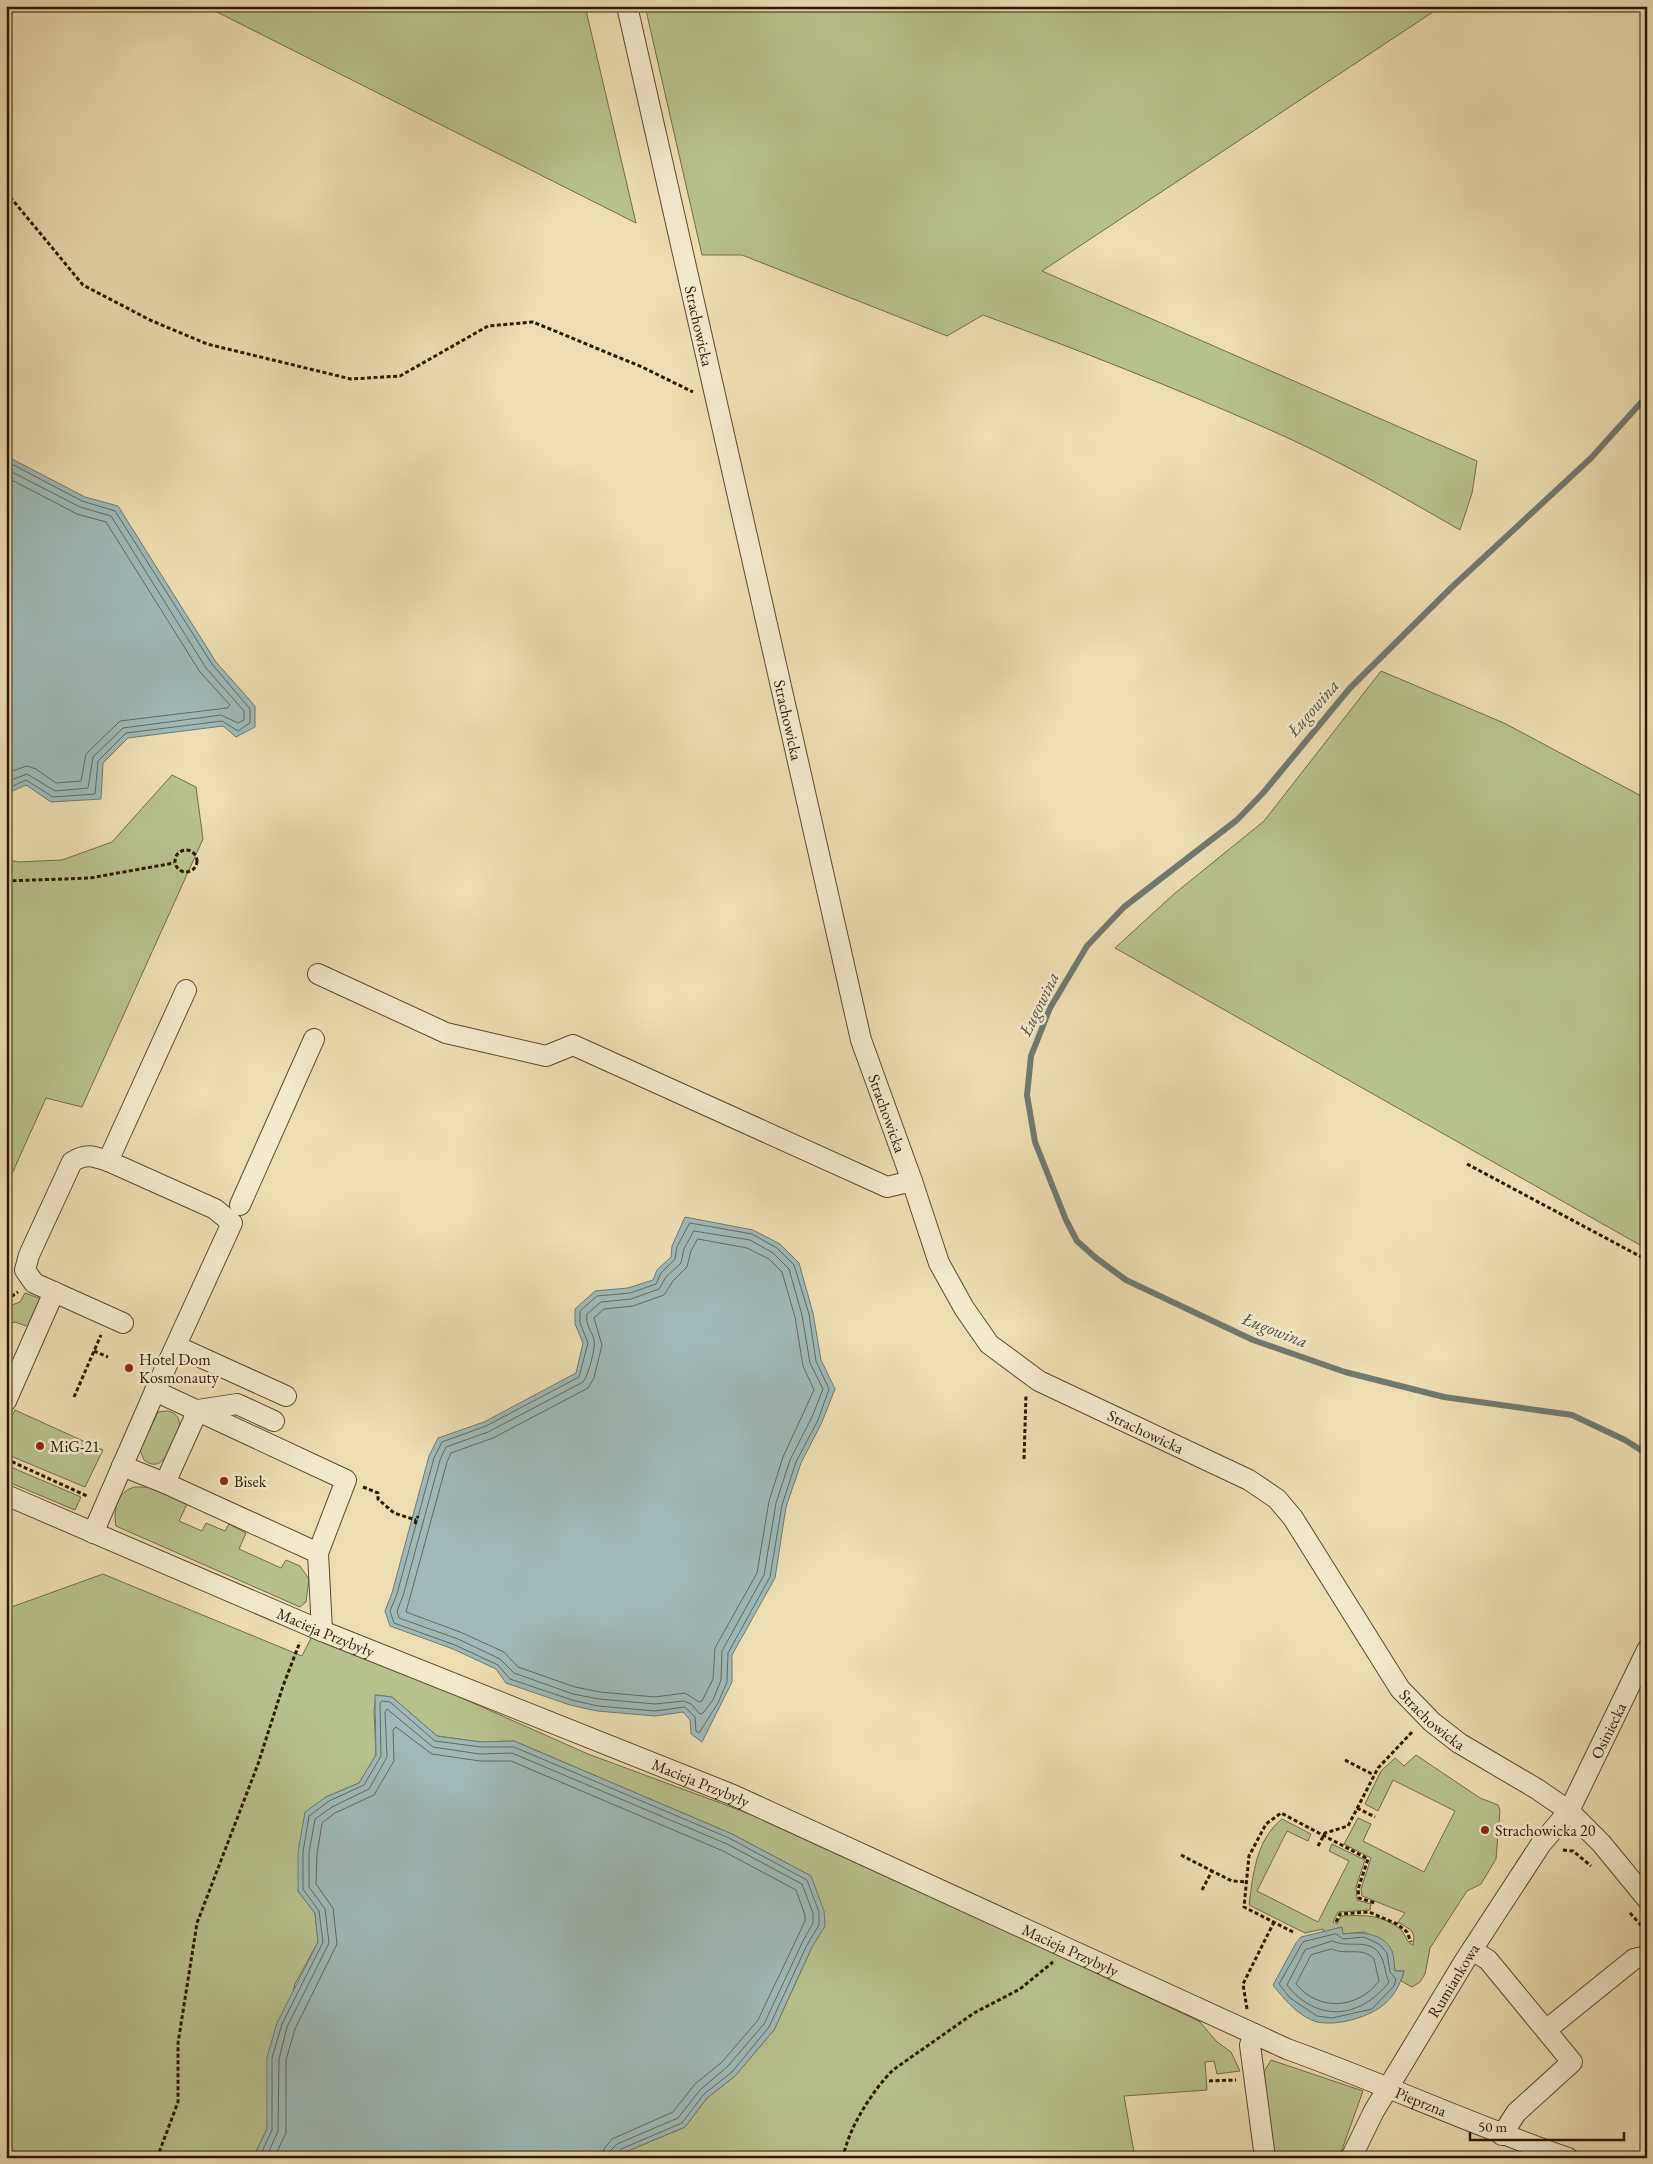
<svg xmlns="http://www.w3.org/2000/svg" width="1653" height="2164" viewBox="0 0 1653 2164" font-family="'EB Garamond',serif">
	<rect width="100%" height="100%" fill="#edddb2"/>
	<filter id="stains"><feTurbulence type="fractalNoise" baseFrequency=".004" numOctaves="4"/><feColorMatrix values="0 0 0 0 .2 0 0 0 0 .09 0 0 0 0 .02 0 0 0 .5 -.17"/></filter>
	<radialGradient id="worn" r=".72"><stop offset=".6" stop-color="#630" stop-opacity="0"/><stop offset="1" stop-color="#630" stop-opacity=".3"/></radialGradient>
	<g fill="#b7c18d" stroke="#726c48">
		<polygon points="205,6 585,6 636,223"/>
		<path d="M 645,6 L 1442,6 L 1042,271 L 1477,461 L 1472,493 L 1460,530 C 1398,494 1334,458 1268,429 C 1175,388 1079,350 983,315 L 947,336 L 742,255 L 702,255 Z"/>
		<polygon points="1381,671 1504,723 1647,799 1647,1249 1115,948 1174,894 1264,821"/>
		<polygon points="172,775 196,787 203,839 82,1107 46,1098 6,1187 6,859 18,862 62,860 112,842"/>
		<polygon points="25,1293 41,1299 29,1327 15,1322 6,1325 6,1307 20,1302"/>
		<polygon points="15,1410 103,1450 85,1487 6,1454 6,1428"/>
		<path d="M 167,1411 C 173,1412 178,1415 179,1421 C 181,1427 176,1434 174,1440 C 168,1453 161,1473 144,1460 L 140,1450 L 158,1412 Z"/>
		<polygon points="6,1465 81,1497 75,1510 6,1481"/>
		<path d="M 135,1487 L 149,1487 L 187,1504 L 179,1521 L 202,1531 L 206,1523 L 225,1531 L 229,1524 L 246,1533 L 239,1549 L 281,1568 L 286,1560 L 300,1566 L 309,1579 L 306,1602 L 300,1607 L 116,1526 C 113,1510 117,1491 135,1487 Z"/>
		<polygon points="103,1574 302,1656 312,1636 437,1687 588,1754 769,1821 1199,2021 1217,2042 1231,2052 1240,2071 1217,2074 1214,2061 1205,2062 1207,2090 1124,2096 1135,2158 620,2158 623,2153 685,2127 707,2098 735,2076 774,2030 812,1947 824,1926 811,1876 732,1834 514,1741 481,1742 437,1736 392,1697 376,1695 374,1711 376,1755 359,1783 326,1797 298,1891 315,1913 318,1942 295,1984 269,2095 267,2129 253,2158 6,2158 6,1609"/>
		<path d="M 1416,1755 L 1480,1798 L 1498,1805 L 1500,1810 L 1496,1859 L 1481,1884 L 1467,1891 L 1430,1948 L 1425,1974 L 1420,1982 L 1412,1987 L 1401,1981 L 1404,1971 L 1395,1971 L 1392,1951 L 1365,1932 L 1342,1934 L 1342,1927 L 1324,1932 L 1323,1929 L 1305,1933 L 1249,1905 C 1253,1874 1256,1840 1282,1819 L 1311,1834 L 1308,1841 L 1287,1831 L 1257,1891 L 1318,1922 L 1349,1861 L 1329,1851 L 1332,1844 L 1365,1860 L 1356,1887 L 1357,1900 L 1371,1904 L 1370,1910 L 1338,1912 L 1333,1922 L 1337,1924 L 1341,1916 C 1363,1915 1383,1914 1401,1930 C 1406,1935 1406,1942 1413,1945 L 1414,1936 L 1411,1930 L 1398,1922 L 1405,1913 L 1362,1896 L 1361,1889 L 1371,1858 L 1344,1844 L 1358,1818 L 1371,1824 L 1363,1841 L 1424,1872 L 1455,1811 L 1393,1780 L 1378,1811 L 1365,1804 L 1381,1771 L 1395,1758 L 1404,1766 Z"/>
		<polygon points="1271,2060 1363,2091 1339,2158 1274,2158 1264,2072"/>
	</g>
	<g fill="#9eb9b7" stroke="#70796f">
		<polygon points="6,453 12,459 85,497 118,506 216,662 255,706 255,727 236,737 223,726 128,738 103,763 101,799 51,802 26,785 6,794"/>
		<polygon points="685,1217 753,1230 780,1244 799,1263 813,1313 821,1360 835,1389 822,1422 801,1463 786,1507 775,1578 732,1655 732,1682 702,1742 691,1734 690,1720 683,1712 655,1716 597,1711 570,1705 506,1683 496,1669 453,1649 390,1626 385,1611 392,1593 429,1456 438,1438 484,1422 576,1373 583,1343 575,1324 575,1309 595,1291 628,1288 653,1280 657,1270 671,1257 672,1246"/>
		<polygon points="375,1695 392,1697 437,1736 481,1742 514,1741 732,1834 811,1876 824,1911 825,1926 812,1947 774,2030 735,2076 707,2098 685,2127 623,2153 620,2158 253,2158 267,2129 267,2057 277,2023 318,1942 315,1913 298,1891 298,1852 305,1812 326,1797 359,1783 376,1755"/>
		<path d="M 1342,1927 L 1343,1934 C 1360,1932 1383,1932 1392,1951 C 1394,1956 1394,1965 1395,1971 L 1404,1971 C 1396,2001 1377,2014 1347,2021 C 1337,2023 1327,2024 1317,2022 C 1299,2017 1284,1999 1273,1985 L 1296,1943 L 1301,1937 Z"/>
	</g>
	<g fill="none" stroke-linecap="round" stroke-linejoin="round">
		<g stroke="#65685e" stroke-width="1">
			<polyline points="6,461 82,501 115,511 212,664 250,709 250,723 238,731 222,721 126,733 98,761 95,794 53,797 26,780 6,789"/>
			<polyline points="6,469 80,507 111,516 206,668 244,711 244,720 238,723 221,715 123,728 93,757 88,788 55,791 27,774 6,782"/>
			<polyline points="6,477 77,514 106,522 200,672 230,705 227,708 120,721 86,754 81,781 56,783 36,769 27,766 6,773"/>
			<polygon points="690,1223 752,1234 777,1248 794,1265 809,1314 816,1361 829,1389 818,1420 796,1462 782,1505 770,1577 728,1653 727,1682 718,1703 699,1733 696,1731 695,1717 685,1707 655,1711 598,1706 572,1700 510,1679 498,1665 455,1645 394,1623 390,1611 397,1594 434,1458 442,1442 486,1426 579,1377 588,1343 580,1323 580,1311 597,1296 630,1293 656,1284 661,1273 675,1259 677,1247"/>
			<path d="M 694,1231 L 750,1240 L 773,1253 L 789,1269 L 802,1315 L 810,1363 L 823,1389 L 812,1417 L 790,1460 L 776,1503 L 764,1575 L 722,1651 L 721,1680 L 713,1700 L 703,1713 L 700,1714 L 691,1704 L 684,1701 L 655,1704 L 599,1699 L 573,1694 L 514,1673 L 500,1659 L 458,1639 L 399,1618 L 397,1611 L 403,1596 L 440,1460 L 446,1447 L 488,1432 L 583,1382 C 588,1376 596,1348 594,1340 C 592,1331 585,1325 587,1314 L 601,1302 L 631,1299 L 659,1289 L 666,1277 L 681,1263 L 684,1249 Z"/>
			<polygon points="698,1239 747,1248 769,1259 782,1272 795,1317 803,1366 814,1390 783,1457 769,1501 757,1573 715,1648 713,1679 702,1701 699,1702 685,1693 655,1697 600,1692 575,1687 518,1667 504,1652 460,1632 406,1612 447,1462 451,1453 493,1438 588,1388 594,1378 602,1345 594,1318 604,1309 633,1306 664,1295 673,1281 687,1267 691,1251"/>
			<polygon points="1336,1934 1343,1939 1364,1937 1379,1944 1387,1953 1390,1972 1396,1979 1394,1986 1372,2009 1332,2018 1317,2016 1290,1998 1279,1984 1303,1942"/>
			<path d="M 1333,1941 C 1348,1949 1370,1937 1380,1955 C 1385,1962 1385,1974 1389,1982 C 1360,2019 1317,2023 1287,1985 L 1305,1950 Z"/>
			<path d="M 1332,1949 C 1347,1956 1362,1946 1374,1959 L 1379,1981 C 1358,2009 1319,2012 1296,1984 L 1311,1955 Z"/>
			<polyline points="259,2158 272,2130 272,2058 282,2024 323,1942 319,1911 303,1889 303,1852 309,1816 329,1801 364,1785 381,1756 380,1703 382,1701 390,1702 435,1741 481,1747 514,1747 729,1838 807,1880 819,1912 819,1925 807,1945 769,2027 732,2072 704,2094 682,2123 621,2149 616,2158"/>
			<polyline points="266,2158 278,2131 279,2059 287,2027 329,1943 325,1909 309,1887 309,1853 315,1819 332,1807 369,1789 387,1757 385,1712 387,1709 433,1747 480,1754 512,1753 727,1844 802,1884 813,1913 813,1923 802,1943 764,2024 727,2067 700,2090 678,2118 617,2144 611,2150 610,2158"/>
			<polyline points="274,2158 286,2133 286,2060 295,2029 337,1944 333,1908 316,1884 317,1854 322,1823 335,1813 374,1795 394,1761 393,1730 396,1727 432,1754 480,1761 511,1761 723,1851 796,1890 805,1915 805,1921 758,2020 722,2062 695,2084 673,2112 612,2139 604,2149 603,2158"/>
		</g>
		<polyline stroke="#70796f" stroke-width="6" points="1647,396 1591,458 1452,587 1350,688 1263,793 1237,820 1124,907 1087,946 1050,1008 1031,1056 1027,1095 1035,1142 1066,1220 1077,1241 1096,1258 1126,1280 1253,1340 1345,1372 1444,1397 1572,1415 1625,1440 1647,1454"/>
		<defs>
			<g id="minor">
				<path id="s1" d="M 627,6 L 861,1040 L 912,1181 L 939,1263 L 964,1308 L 989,1344 L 1039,1381 L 1249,1480 L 1277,1499 L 1293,1518 L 1400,1689 L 1432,1722 L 1459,1743 L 1537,1789 L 1569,1811 L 1601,1843 L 1647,1899"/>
				<polyline points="318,974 446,1033 546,1056 573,1045 887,1187 912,1181"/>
				<path d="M 108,1161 C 93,1156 86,1153 72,1162 L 29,1255 L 25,1270 L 34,1283 L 123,1323"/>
				<polyline points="240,1205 314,1039"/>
				<polyline points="176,1346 286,1396"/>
				<polyline points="155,1391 232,1223 215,1209 108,1161 186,990"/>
				<polyline points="6,1401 54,1292"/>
				<polyline points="122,1466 165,1483 318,1553"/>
				<polyline points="165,1483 198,1410 237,1404 274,1421"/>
				<path id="s2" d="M 6,1495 L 322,1631 L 733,1795 L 1287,2049 C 1382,2083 1473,2125 1568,2158"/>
				<polyline points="93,1533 155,1391 346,1480 318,1553 322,1631"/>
				<polyline points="1472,1950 1488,1960 1572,2062 1516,2113 1502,2135"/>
				<polyline points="1546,2030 1634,1959 1647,1956"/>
				<polyline points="1254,2034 1250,2045 1265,2158"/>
				<path id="s3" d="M 1351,2158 L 1374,2111 L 1464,1962 L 1541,1844 L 1569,1811 L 1647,1650"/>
			</g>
		</defs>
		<use href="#minor" stroke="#5c4930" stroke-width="22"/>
		<g stroke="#2c1804" stroke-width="3" stroke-dasharray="4 2.5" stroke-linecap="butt">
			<polyline points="6,192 83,285 150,320 207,344 351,379 400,376 488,326 533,322 642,367 693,392"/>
			<circle cx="186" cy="861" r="11"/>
			<polyline points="6,881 90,878 174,863"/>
			<polyline points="1467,1164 1647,1260"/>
			<polyline points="6,1300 18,1292"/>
			<polyline points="94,1351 108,1357"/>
			<polyline points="74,1397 101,1335"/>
			<polyline points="6,1459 87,1496"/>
			<polyline points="1024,1459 1026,1395"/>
			<polyline points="363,1487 378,1493 378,1499 394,1513 416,1520"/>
			<polyline points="415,1524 418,1516"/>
			<polyline points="1345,1760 1374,1775"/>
			<polyline points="1357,1808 1375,1817"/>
			<polyline points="1318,1846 1325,1833 1348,1826 1378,1768 1413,1731"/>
			<polyline points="1563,1850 1573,1851 1591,1866"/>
			<polyline points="1181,1855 1212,1871"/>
			<polyline points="1202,1890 1212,1871 1232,1881 1247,1882"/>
			<polyline points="1630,1913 1647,1932"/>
			<polyline points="1336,1922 1340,1914 1369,1912 1397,1924 1407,1932 1411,1942"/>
			<polyline points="1293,1932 1244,1907 1249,1856 1266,1824 1281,1813 1368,1859 1358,1889 1359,1898 1375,1903"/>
			<polyline points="1247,2009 1243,1984 1274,1922"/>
			<polyline points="1209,2081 1236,2080"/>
			<polyline points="157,2158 178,2102 178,2043 197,1923 258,1764 283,1686 300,1642"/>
			<path d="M 843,2158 C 848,2129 872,2091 893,2070 L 974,2013 L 1020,1989 L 1053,1962"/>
		</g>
		<use href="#minor" stroke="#f3e9cd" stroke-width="20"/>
	</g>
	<g fill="#8f2418" stroke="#f3e9cd" stroke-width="2">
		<circle cx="129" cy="1368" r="5"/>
		<circle cx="40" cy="1446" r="5"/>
		<circle cx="224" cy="1481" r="5"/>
		<circle cx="1485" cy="1830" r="5"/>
	</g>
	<g text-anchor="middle" stroke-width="5" stroke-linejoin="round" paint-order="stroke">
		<g font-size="16" fill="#2c1804" stroke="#f3e9cd">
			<text dy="6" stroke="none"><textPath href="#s1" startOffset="328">Strachowicka</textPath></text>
			<text dy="6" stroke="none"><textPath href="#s1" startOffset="732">Strachowicka</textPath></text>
			<text dy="6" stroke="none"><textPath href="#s1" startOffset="1138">Strachowicka</textPath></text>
			<text dy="6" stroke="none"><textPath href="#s1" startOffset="1572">Strachowicka</textPath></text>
			<text dy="6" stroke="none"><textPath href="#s2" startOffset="348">Macieja Przybyły</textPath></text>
			<text dy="6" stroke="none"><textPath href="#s1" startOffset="1991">Strachowicka</textPath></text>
			<text dy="6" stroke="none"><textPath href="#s3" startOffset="500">Osiniecka</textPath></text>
			<text dy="6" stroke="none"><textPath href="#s2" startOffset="752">Macieja Przybyły</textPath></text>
			<text dy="6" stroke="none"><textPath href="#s2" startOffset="1158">Macieja Przybyły</textPath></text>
			<text dy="6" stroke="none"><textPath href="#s3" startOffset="205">Rumiankowa</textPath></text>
			<text dy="6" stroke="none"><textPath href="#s2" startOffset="1540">Pieprzna</textPath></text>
		</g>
		<g font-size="16" fill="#2c1804" stroke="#f3e9cd" text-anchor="start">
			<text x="139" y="1365">Hotel Dom<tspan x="139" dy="18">Kosmonauty</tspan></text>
			<text x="50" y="1452">MiG-21</text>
			<text x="234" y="1487">Bisek</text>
			<text x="1495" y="1836">Strachowicka 20</text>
		</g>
		<g font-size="18" font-style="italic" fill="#545043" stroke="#f3e9cd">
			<text transform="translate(1313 708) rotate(-49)" y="6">Ługowina</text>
			<text transform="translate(1039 1004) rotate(-64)" y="6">Ługowina</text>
			<text transform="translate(1275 1330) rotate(21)" y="6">Ługowina</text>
		</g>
	</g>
	<rect width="1653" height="2164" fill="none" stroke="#edddb2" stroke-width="25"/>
	<rect x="8" y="8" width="1638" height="2149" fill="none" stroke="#2c1804" stroke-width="2.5"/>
	<rect x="12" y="12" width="1628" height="2139" fill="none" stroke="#2c1804"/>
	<path d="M1470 2132v8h154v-8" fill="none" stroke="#2c1804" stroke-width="2.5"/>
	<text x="1478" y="2132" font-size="15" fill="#2c1804" stroke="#f3e9cd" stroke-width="4" paint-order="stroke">50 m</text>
	<rect width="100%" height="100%" filter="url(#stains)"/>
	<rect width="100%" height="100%" fill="url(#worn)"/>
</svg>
